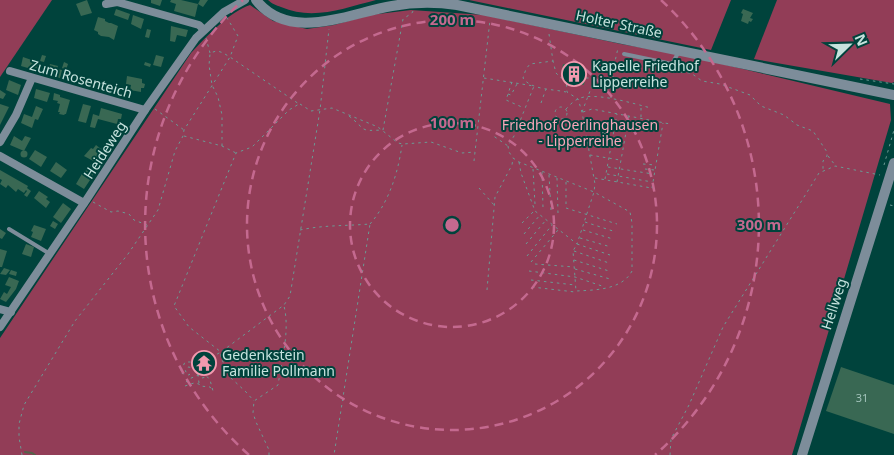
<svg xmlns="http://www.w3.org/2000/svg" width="894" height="455" viewBox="0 0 894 455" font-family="'Noto Sans',sans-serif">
	<rect width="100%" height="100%" fill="#00433c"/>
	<g fill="#923d57">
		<polygon points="0,0 52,0 0,77"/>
		<path d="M 268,0 L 376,0 C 344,8 313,21 281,7 C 276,5 272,4 268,0 Z"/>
		<polygon points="469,0 731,0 711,50"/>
		<polygon points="777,0 894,0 894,82 892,83 754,59"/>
		<path d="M 250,5 L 273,21 L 307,29 L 334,25 L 370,15 L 411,10 L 484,15 L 621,44 L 689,56 L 890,104 L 891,120 L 792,455 L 0,455 L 0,338 L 191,53 C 206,37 229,12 250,5 Z"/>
	</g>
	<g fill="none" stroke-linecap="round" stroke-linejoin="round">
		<polyline stroke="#53634a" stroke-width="2" points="25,452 32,453 35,455"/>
	</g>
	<g fill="#396853">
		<polygon points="87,0 92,13 81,16 76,4"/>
		<polygon points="151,0 162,0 160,6 151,3"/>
		<polygon points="171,0 181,0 198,4 200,0 208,0 203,7 198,4 195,17 174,11 176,4 170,2"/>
		<polygon points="116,9 130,14 128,20 114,15"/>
		<polygon points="743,9 753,13 750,18 753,19 751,22 749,21 748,24 741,21 743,14 741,13"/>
		<polygon points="133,15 144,19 141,29 131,24"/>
		<polygon points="98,17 105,19 105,21 109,23 111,23 118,26 114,40 109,37 101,36 98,34 98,32 94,30"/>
		<polygon points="171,26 188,30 186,37 177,35 175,42 170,41"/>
		<polygon points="147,29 151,30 149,38 145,37"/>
		<polygon points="42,55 46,56 44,62 40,61"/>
		<polygon points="156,55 164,57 161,67 153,65"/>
		<polygon points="23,57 40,63 38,71 21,66"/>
		<polygon points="64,62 68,64 66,70 62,68"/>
		<polygon points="145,62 151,64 150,67 144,65"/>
		<polygon points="50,64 58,66 57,69 62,70 60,78 47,74"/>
		<polygon points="563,64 583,68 582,74 586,75 584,85 568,81 569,76 561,74"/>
		<polygon points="127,76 142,79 142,83 145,84 144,88 141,88 141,92 130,90 131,85 126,84"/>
		<polygon points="9,80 21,85 18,95 6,90"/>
		<polygon points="36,89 50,93 47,102 34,98"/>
		<polygon points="0,90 6,94 3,99 0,98"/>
		<polygon points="54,93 60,95 60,97 70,100 66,114 65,114 64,115 59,114 60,112 58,112 60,104 57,103 58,101 53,100"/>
		<polygon points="0,104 9,107 0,125"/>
		<polygon points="83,104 91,106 86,123 78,121"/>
		<polygon points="36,106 43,109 38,120 35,119 32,128 21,123 24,114 32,117"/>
		<polygon points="101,108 122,114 121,119 118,119 117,124 98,119 95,128 90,127 93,114 99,116"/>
		<polygon points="14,136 22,141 25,136 31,138 24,151 10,145"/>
		<polygon points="104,144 111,146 106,153 103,151 97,163 84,156 91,148 93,149 96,145 101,149"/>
		<polygon points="35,150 47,157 41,167 29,159"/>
		<circle cx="24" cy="154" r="3.5"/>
		<polygon points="56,162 67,170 61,178 50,171"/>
		<polygon points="91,164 97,167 92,173 94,174 84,189 76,184 83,172 87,170"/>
		<polygon points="0,170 28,186 27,188 31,191 27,197 24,195 27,191 26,190 24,193 18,189 16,192 8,185 6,188 0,184 2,180 0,179"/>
		<polygon points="39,191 48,197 46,199 50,202 46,208 34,198"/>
		<polygon points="63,203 71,209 61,223 53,217"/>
		<polygon points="53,221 58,224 55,229 50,226"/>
		<polygon points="34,225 46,229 41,241 31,237 33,232 31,231"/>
		<polygon points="0,229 6,233 2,239 0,238"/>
		<polygon points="26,244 34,247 31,257 22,254"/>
		<polygon points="0,249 7,251 2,267 0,267"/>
		<polygon points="4,268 10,270 6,275 0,274"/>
		<polygon points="11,270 17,272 16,276 9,274"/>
		<polygon points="9,277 19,281 16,289 6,302 0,299 4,292 7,294 11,287 5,285"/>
		<polygon points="841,367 894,385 894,434 826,411"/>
	</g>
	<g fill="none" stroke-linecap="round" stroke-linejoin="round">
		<g stroke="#6b9a94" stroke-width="1" stroke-dasharray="2.5 4" stroke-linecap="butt">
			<path d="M 549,34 L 553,61 L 530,64 L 526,69 L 523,78 C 531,90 553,89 566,92"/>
			<polyline points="206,38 210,53"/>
			<polyline points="676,69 678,72 691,73 702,81 720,84 750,95 761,106 784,115 797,125 813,131 827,152 827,156 823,161 823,169"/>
			<polyline points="484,78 534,86 514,136 508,146 492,135"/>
			<polyline points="586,78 595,78 613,66"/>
			<polyline points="860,79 894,84"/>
			<polyline points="512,82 506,100 524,108"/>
			<polyline points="508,94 511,95 517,84"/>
			<polyline points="611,98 614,66 618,48"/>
			<polyline points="541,103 546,89"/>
			<polyline points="300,104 311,111 332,108 378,127 398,143 403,144 431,142 462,153 475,152"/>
			<circle cx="561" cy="113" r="6"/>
			<polyline points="155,109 184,130"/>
			<path d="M 566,109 C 569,106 573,101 578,99 C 593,91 635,104 651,108"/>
			<polyline points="582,112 595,78"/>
			<polyline points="583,112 592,109 670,124"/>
			<path d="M 349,116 C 368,131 358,131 383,130 L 403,19 L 412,13 L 413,11"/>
			<polyline points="641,117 641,107"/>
			<polyline points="184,136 222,146 236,153"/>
			<path d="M 222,146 L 222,115 L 218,97 L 212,85 L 209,65 L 210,54 C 217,48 223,53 230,57 L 299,104 L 289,110 L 252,147 L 236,153 L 174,306 L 189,327 L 221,352 L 284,305 L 290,296 L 320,110 L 329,29"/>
			<polyline points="508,146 509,152 513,158"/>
			<polyline points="590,155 620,160"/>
			<polyline points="828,156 835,165"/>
			<polyline points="474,161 490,20"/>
			<polyline points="519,162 521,173 535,211 577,244 594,192 595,184 582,112 578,99 567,92 566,77 561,78 556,73 553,61"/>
			<polyline points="643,164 655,165"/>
			<polyline points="884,165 894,130"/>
			<polyline points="608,167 653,174"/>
			<polyline points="533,169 535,204 533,206"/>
			<polyline points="645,169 654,170"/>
			<polyline points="542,172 543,208"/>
			<polyline points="607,174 652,182"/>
			<polyline points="549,175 551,211"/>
			<polyline points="557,178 558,213"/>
			<polyline points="595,178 657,189"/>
			<polyline points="605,179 617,114"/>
			<polyline points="566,182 566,208 617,224"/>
			<polyline points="617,182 629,116"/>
			<polyline points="479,188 494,205"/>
			<polyline points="652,188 663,123"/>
			<polyline points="93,202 111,212 118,211 129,214 134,220 147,225"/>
			<polyline points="890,205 894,206"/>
			<polyline points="585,222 616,232"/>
			<polyline points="522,223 535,210"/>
			<path d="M 370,224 C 389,202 398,173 402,145"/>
			<path d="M 300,230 C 323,225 346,226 370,224 L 334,455"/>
			<polyline points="583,230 613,239"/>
			<polyline points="524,234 540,215"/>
			<polyline points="580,238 611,247"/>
			<polyline points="526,244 546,220"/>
			<polyline points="574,251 609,263"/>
			<polyline points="527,256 552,225"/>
			<polyline points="574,260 609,271"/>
			<polyline points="531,262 558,230"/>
			<polyline points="535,264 574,267"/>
			<polyline points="575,269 610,279"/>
			<polyline points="529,271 575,277 602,286 603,287"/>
			<polyline points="531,280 575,285"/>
			<polyline points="532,287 575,292"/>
			<path d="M 487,290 L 495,197 L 512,165 L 513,158 L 519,162 L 594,192 L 630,212 L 632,223 L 632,271 C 622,290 595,290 576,291 L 573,251 L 577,244 L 610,255"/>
			<polyline points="195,368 198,375 187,380 185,386 194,383 199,384 200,386 210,387 213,391 210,380 197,365 195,368 188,367 185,371 190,374 189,375 180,373 185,362 191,362 197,365 221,352 221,358 231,378 246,392 254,401"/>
			<polyline points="199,383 198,375 202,378 206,377"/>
			<polyline points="22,455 19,437 19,424 24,405 75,321 128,254 158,210 175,151 183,136 184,130 230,57 238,36 227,18"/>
			<path d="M 269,455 L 269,450 L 256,422 L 253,413 L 254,401 L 278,385 C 282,360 290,330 284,306"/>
			<polyline points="670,455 671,439 689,405 723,327 819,173 835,166 880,175"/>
		</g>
		<g stroke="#7d8d9a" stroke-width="4">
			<polyline points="624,54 672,64 678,53"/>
			<polyline points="9,229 50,254"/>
		</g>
		<g stroke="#7d8d9a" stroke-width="8">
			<polyline points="106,4 117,2 199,25 204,30"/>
			<polyline points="10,71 145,110"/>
			<polyline points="0,142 16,115 32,78"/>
			<polyline points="0,156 84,203"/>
			<polyline points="0,309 11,312"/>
			<polyline points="0,327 87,199 145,110 196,38 224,12 245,0"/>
		</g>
		<g stroke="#7d8d9a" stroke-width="10">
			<path d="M 256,0 C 290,43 349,13 392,6 C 414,2 436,2 457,5 L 894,95"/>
			<polyline points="802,455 894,163"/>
		</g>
	</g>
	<g fill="none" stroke="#c4698f" stroke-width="2.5" stroke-dasharray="9 6">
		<circle cx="452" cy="225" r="102"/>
		<circle cx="452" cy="225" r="205"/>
		<path d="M249 455A307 307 0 0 1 243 0M661 0A307 307 0 0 1 655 455"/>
	</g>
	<defs>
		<symbol id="building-ring" viewBox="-11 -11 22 22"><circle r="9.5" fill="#00433c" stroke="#f29aaf" stroke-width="1.5"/><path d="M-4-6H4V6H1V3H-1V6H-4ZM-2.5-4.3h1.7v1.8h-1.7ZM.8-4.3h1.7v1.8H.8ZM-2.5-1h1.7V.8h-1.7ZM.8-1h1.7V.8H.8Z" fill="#f29aaf"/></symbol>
		<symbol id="temple-ring" viewBox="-11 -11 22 22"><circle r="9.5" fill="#00433c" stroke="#f29aaf" stroke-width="1.5"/><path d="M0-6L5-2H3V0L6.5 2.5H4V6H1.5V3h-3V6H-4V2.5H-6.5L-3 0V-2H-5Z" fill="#f29aaf"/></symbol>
	</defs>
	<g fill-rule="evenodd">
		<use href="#building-ring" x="560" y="60" width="28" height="28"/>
		<use href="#temple-ring" x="190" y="349" width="28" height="28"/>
	</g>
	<g text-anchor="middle" stroke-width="4" stroke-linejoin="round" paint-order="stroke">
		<g font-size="11" fill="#a3c4bb">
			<text x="862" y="402">31</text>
		</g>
		<g font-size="14" fill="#c6e3de" stroke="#00433c">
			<text transform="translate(619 24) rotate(12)" y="5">Holter Straße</text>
			<text transform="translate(81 79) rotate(16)" y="5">Zum Rosenteich</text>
			<text transform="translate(105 150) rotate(-57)" y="5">Heideweg</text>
			<text transform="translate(834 304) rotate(-72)" y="5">Hellweg</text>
		</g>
		<g font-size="14" fill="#c6e3de" stroke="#00433c" text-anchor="start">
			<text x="592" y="71">Kapelle Friedhof<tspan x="592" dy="16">Lipperreihe</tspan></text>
			<text x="222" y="360">Gedenkstein<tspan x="222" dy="16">Familie Pollmann</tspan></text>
		</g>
		<g font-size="14" fill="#f9a6ba" stroke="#00433c">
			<text x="580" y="130">Friedhof Oerlinghausen<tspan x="580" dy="16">- Lipperreihe</tspan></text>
		</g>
	</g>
	<circle cx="452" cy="225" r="8" fill="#c4698f" stroke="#00433c" stroke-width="2.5"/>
	<g font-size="15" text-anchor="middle" font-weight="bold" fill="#c4698f" stroke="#00433c" stroke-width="4" stroke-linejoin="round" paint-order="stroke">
		<text x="452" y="25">200 m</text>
		<text x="452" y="128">100 m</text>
		<text x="759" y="230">300 m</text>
	</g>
	<g transform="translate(849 45) rotate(67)" stroke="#00433c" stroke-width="4" paint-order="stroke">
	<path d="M0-4L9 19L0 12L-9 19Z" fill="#c6e3de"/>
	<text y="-8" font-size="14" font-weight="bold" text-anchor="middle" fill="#c6e3de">N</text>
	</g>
</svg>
